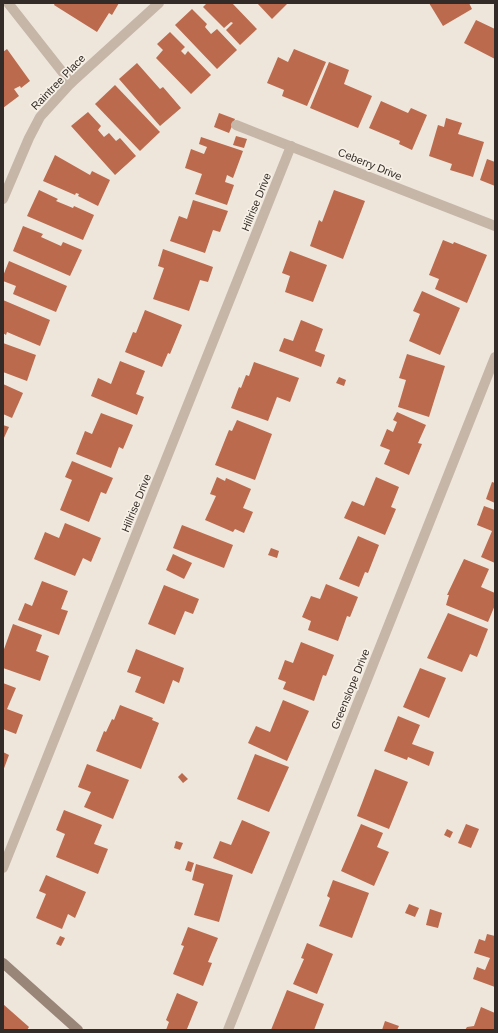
<svg xmlns="http://www.w3.org/2000/svg" width="498" height="1033" viewBox="0 0 498 1033" font-family="Arial,sans-serif">
	<rect width="100%" height="100%" fill="#efe6db"/>
	<g fill="#bb6a4d">
		<polygon points="55,3 119,3 112,15 109,13 97,32 54,5"/>
		<polygon points="207,3 232,3 257,29 240,45 226,30 233,23 231,22 224,28 203,7"/>
		<polygon points="257,3 288,3 272,19"/>
		<polygon points="429,3 469,3 472,9 443,26"/>
		<polygon points="192,9 207,24 205,27 211,34 217,29 237,50 217,69 175,25"/>
		<polygon points="476,20 495,29 495,59 464,43"/>
		<polygon points="170,32 185,47 181,51 185,55 188,51 211,75 191,94 156,58 163,50 157,44"/>
		<polygon points="7,49 30,81 21,88 20,86 14,89 19,96 3,108 3,52"/>
		<polygon points="294,49 326,62 307,106 282,96 284,90 267,83 278,57 288,62"/>
		<polygon points="329,62 349,70 344,84 372,96 358,128 310,108"/>
		<polygon points="137,63 160,89 163,87 181,108 160,126 119,79"/>
		<polygon points="115,85 160,132 140,151 95,104"/>
		<polygon points="381,101 408,113 411,108 427,115 412,150 399,144 400,141 369,128"/>
		<polygon points="88,112 101,126 98,130 104,137 109,133 116,141 120,138 136,156 115,175 71,126"/>
		<polygon points="219,113 235,119 229,133 214,127"/>
		<polygon points="446,118 462,123 458,134 484,142 473,177 450,170 452,164 429,156 438,125 444,127"/>
		<polygon points="236,136 247,139 244,148 233,145"/>
		<polygon points="201,137 243,151 233,178 227,175 225,182 234,185 227,205 195,194 202,174 185,168 191,149 204,154 207,147 199,144"/>
		<polygon points="55,155 90,175 92,171 110,180 98,206 78,196 79,194 76,193 75,195 43,181"/>
		<polygon points="487,159 495,162 495,186 480,180"/>
		<polygon points="39,190 58,199 56,201 73,208 74,206 94,215 83,240 27,216"/>
		<polygon points="334,190 365,201 343,259 310,246 319,220 322,222"/>
		<polygon points="193,200 228,211 220,232 213,230 205,253 170,241 179,216 187,219"/>
		<polygon points="23,226 43,234 41,237 61,246 63,242 82,250 70,276 13,251"/>
		<polygon points="443,240 453,244 454,242 487,255 467,303 435,289 439,279 429,275"/>
		<polygon points="163,249 213,267 208,282 200,280 189,311 153,299 164,268 158,266"/>
		<polygon points="290,251 327,265 313,302 285,292 290,276 282,273"/>
		<polygon points="9,261 67,286 56,312 13,294 16,286 3,281 3,276"/>
		<polygon points="422,291 460,308 440,355 409,341 420,314 413,311"/>
		<polygon points="3,300 50,320 40,346 7,332 6,335 3,333"/>
		<polygon points="145,310 182,325 170,354 168,353 162,367 125,352 133,332 136,333"/>
		<polygon points="301,320 323,329 315,351 325,355 321,367 279,351 284,338 293,341"/>
		<polygon points="3,343 36,355 27,381 3,372"/>
		<polygon points="407,354 445,366 429,417 398,407 406,380 399,378"/>
		<polygon points="120,361 145,371 136,394 144,397 137,415 91,396 98,378 111,384"/>
		<polygon points="254,362 299,378 290,402 277,397 268,421 231,408 239,387 241,388 246,375 249,376"/>
		<polygon points="339,377 346,380 344,386 336,383"/>
		<polygon points="3,384 23,393 12,418 3,414"/>
		<polygon points="397,412 426,425 418,443 422,444 409,475 384,464 390,450 380,446 387,429 393,432 397,422 393,420"/>
		<polygon points="101,413 133,425 123,449 119,447 111,468 76,454 85,431 92,434"/>
		<polygon points="237,420 272,434 255,480 215,465 229,430 232,431"/>
		<polygon points="3,425 9,427 3,440"/>
		<polygon points="72,461 113,478 106,494 101,492 89,522 60,510 72,480 65,477"/>
		<polygon points="217,477 225,481 226,478 251,489 243,508 253,512 244,533 235,529 233,532 205,520 216,496 210,494"/>
		<polygon points="376,477 399,487 391,507 396,509 385,535 344,518 352,501 364,506"/>
		<polygon points="492,482 495,483 495,503 486,499"/>
		<polygon points="484,506 495,510 495,563 481,557 492,531 477,525"/>
		<polygon points="65,523 101,538 91,562 83,558 75,576 34,559 45,532 59,538"/>
		<polygon points="182,525 233,545 224,568 173,548"/>
		<polygon points="358,536 379,545 368,573 365,572 359,587 339,579"/>
		<polygon points="271,548 279,551 277,558 268,555"/>
		<polygon points="173,554 192,563 184,579 166,570"/>
		<polygon points="464,559 489,569 481,587 495,593 495,605 488,622 446,605 449,595 447,595"/>
		<polygon points="42,581 68,591 61,609 68,611 59,635 18,620 25,603 32,606"/>
		<polygon points="326,584 358,597 350,617 347,616 338,641 308,630 311,621 302,617 311,596 320,599"/>
		<polygon points="164,585 199,599 193,614 185,611 175,635 148,624"/>
		<polygon points="448,613 488,629 477,657 470,654 462,672 427,658"/>
		<polygon points="13,624 42,635 36,651 49,656 40,681 3,668 3,652"/>
		<polygon points="301,642 334,655 326,676 323,675 314,701 283,689 286,682 278,679 285,660 293,663"/>
		<polygon points="136,649 184,668 179,683 173,680 164,704 135,692 141,677 127,672"/>
		<polygon points="420,668 446,678 429,718 403,707"/>
		<polygon points="3,683 16,688 7,709 23,715 16,734 3,729"/>
		<polygon points="283,700 309,711 287,761 248,743 256,726 270,732"/>
		<polygon points="120,705 153,718 152,720 159,723 141,769 96,751 104,731 106,732 112,719 114,720"/>
		<polygon points="398,716 420,725 412,744 434,752 429,766 408,757 407,760 384,751"/>
		<polygon points="3,752 9,755 3,771"/>
		<polygon points="255,754 289,767 269,812 237,799"/>
		<polygon points="87,764 129,780 113,819 84,807 91,792 78,787"/>
		<polygon points="375,769 408,782 389,829 357,816"/>
		<polygon points="182,773 188,779 183,783 178,777"/>
		<polygon points="64,810 102,825 94,844 108,849 98,874 56,857 65,834 56,830"/>
		<polygon points="242,820 270,832 252,874 213,858 220,841 231,845"/>
		<polygon points="361,824 383,833 377,847 389,852 374,886 341,871"/>
		<polygon points="466,824 479,829 471,848 458,843"/>
		<polygon points="447,829 453,832 450,838 444,835"/>
		<polygon points="176,841 183,843 180,850 174,848"/>
		<polygon points="188,861 194,863 191,872 185,870"/>
		<polygon points="196,864 233,875 219,922 194,915 204,884 192,880"/>
		<polygon points="46,875 86,892 75,918 68,914 62,929 36,918 46,894 39,891"/>
		<polygon points="333,880 369,893 352,938 319,926 330,898 327,896"/>
		<polygon points="409,904 419,908 415,917 405,913"/>
		<polygon points="430,909 442,913 438,928 426,925"/>
		<polygon points="188,927 218,938 208,962 212,963 203,986 173,974 184,946 181,945"/>
		<polygon points="487,934 495,936 495,987 473,979 477,967 485,970 490,958 474,953 479,939 485,941"/>
		<polygon points="60,936 65,938 61,946 56,944"/>
		<polygon points="307,943 333,954 317,994 293,984 304,959 301,958"/>
		<polygon points="287,990 324,1004 314,1030 271,1030"/>
		<polygon points="177,993 198,1002 187,1029 166,1030 169,1022 166,1020"/>
		<polygon points="3,1004 29,1027 27,1030 3,1030"/>
		<polygon points="481,1007 495,1013 495,1030 465,1030 467,1027 474,1026"/>
		<polygon points="385,1021 399,1026 397,1030 382,1030"/>
	</g>
	<g fill="none" stroke-linecap="round" stroke-linejoin="round">
		<g stroke="#c6b6a8" stroke-width="10">
			<polyline points="8,3 71,83"/>
			<polyline points="236,125 495,226"/>
			<polyline points="3,199 29,138 40,117 71,83 159,3"/>
			<polyline points="3,868 291,146"/>
			<polyline points="228,1030 495,357"/>
		</g>
		<polyline stroke="#998679" stroke-width="10" points="3,963 78,1030"/>
	</g>
	<g text-anchor="middle" stroke-width="3.5" stroke-linejoin="round" paint-order="stroke">
		<g font-size="11" fill="#332b27" stroke="#f7f0e6">
			<text transform="translate(58 82) rotate(-46)" y="4">Raintree Place</text>
			<text transform="translate(370 164) rotate(22)" y="4">Ceberry Drive</text>
			<text transform="translate(256 202) rotate(-68)" y="4">Hillrise Drive</text>
			<text transform="translate(136 503) rotate(-68)" y="4">Hillrise Drive</text>
			<text transform="translate(350 689) rotate(-68)" y="4">Greenslope Drive</text>
		</g>
	</g>
	<rect width="498" height="1033" fill="none" stroke="#332b27" stroke-width="8"/>
</svg>
